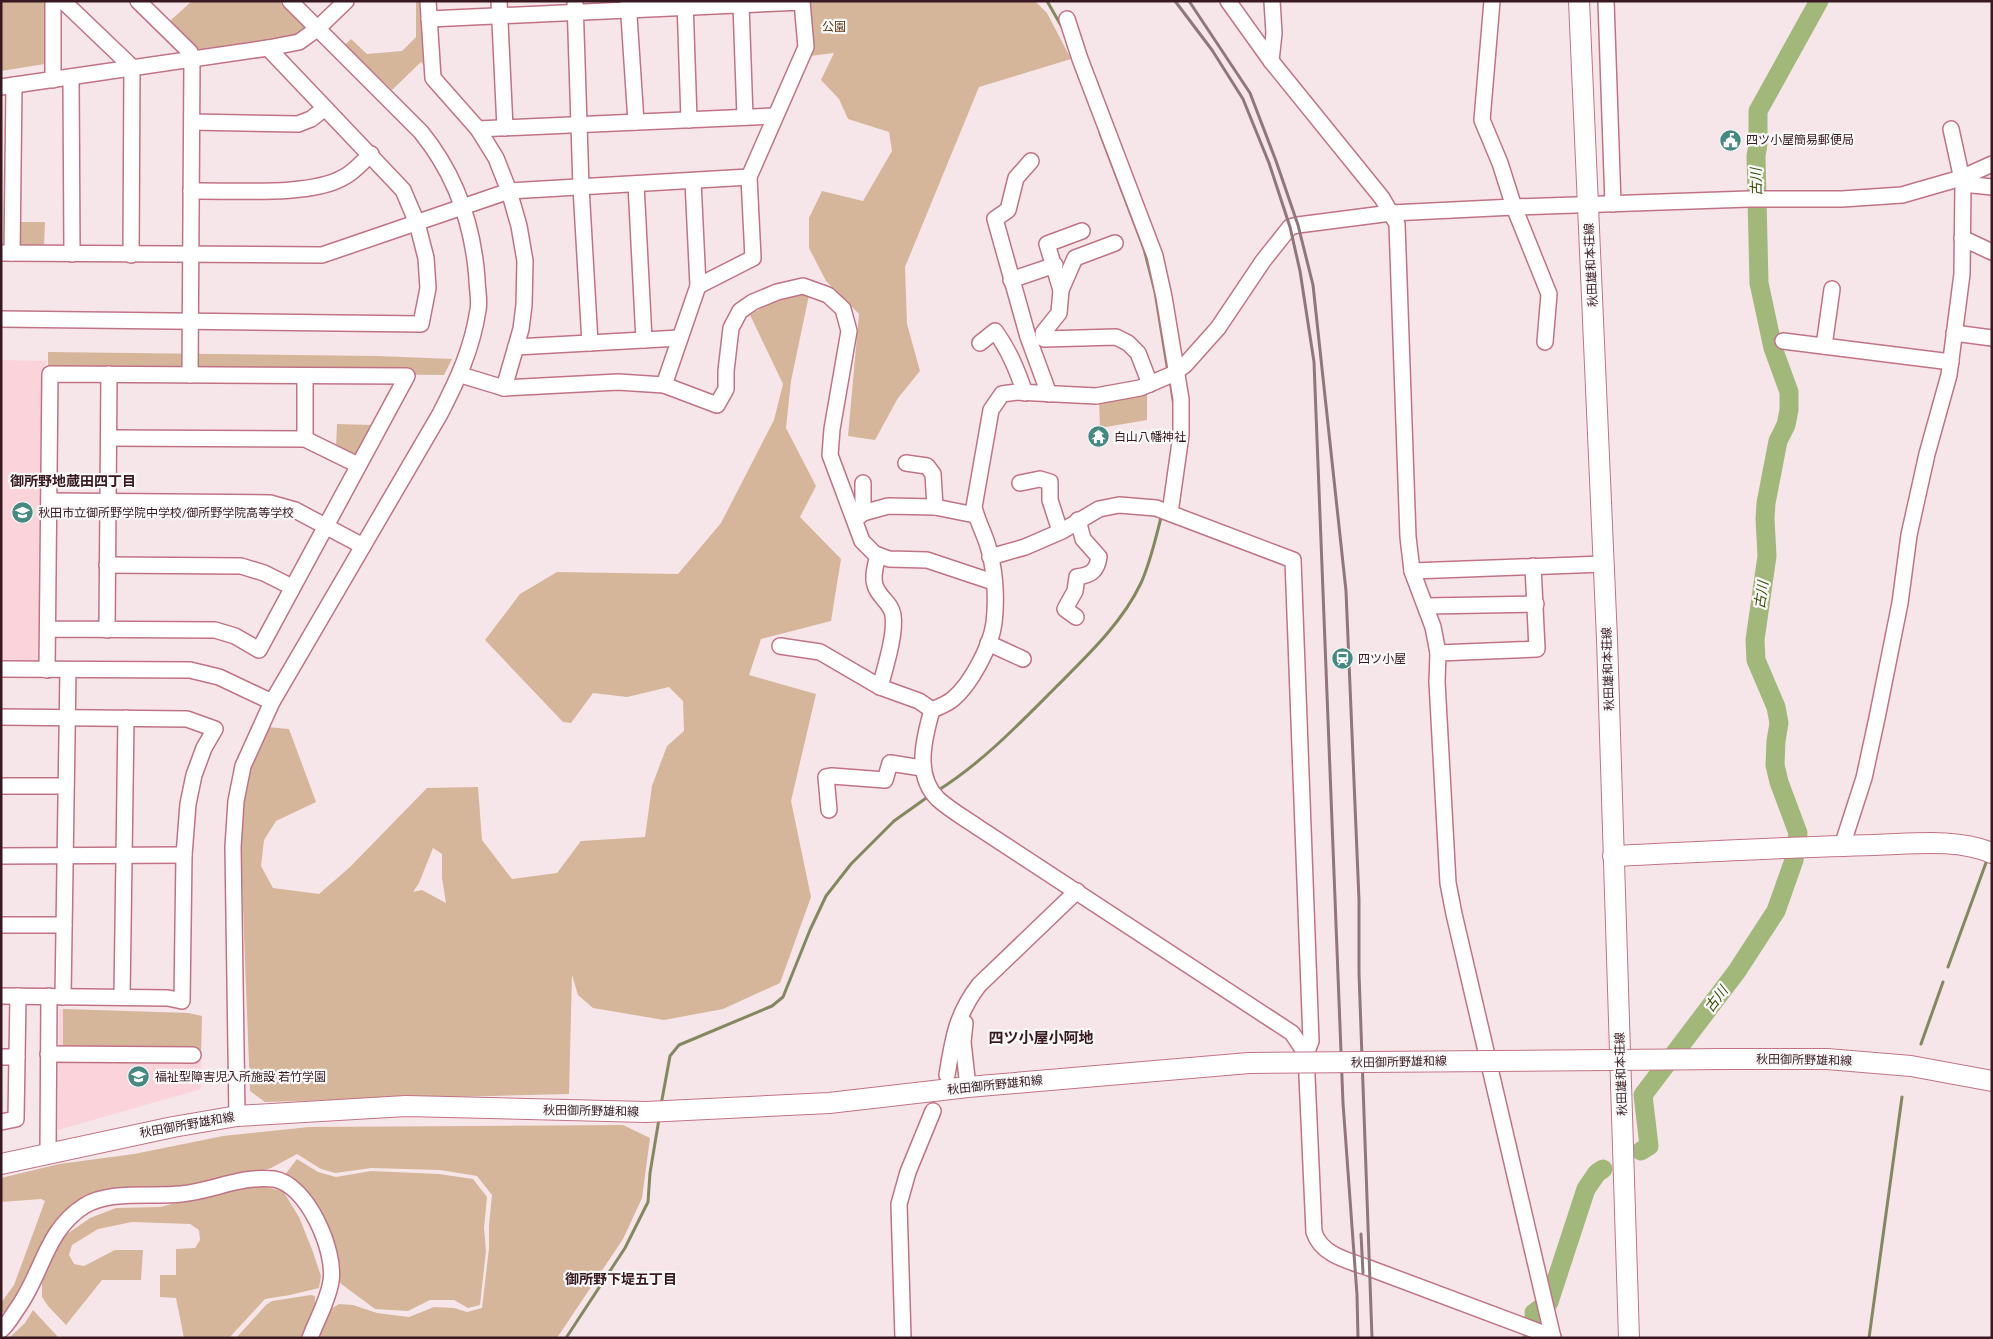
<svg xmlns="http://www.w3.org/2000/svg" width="1993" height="1339" viewBox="0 0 1993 1339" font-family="'Public Sans','Noto Sans JP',sans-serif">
	<rect width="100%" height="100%" fill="#f7e6e9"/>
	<g fill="#fad3db">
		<polygon points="1,360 46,361 39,665 1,664"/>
		<polygon points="59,1009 188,1013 202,1016 201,1089 58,1130"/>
	</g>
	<g fill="#d5b69a" fill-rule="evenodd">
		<polygon points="1,1 46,1 45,64 1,71"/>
		<polygon points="192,1 279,1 306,26 293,39 199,54 171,25 171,20"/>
		<polygon points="416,1 424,1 429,71 421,62 392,90 345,45 351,39 367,54 402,51 416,37"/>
		<polygon points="807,1 1035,1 1047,13 1071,59 979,87 905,267 907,324 920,371 898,398 875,440 848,436 859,314 826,281 809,248 809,218 822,191 863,201 892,151 889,132 848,119 839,99 821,80 834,53 810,56"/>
		<polygon points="20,222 45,222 44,247 23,247 19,243"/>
		<path d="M 800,294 L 809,295 L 791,381 L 786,428 L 816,486 L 800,517 L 841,559 L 831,621 L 761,639 L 749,675 L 816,694 L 791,801 L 811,897 L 780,983 L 723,1009 L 664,1020 L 593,1008 L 578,995 L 572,975 L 569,1094 L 265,1102 L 250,1091 L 240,829 L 248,769 L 267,727 L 289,729 L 316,802 L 276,821 L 264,840 L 261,866 L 273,888 L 319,894 L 350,867 L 427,788 L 478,787 L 482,840 L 512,879 L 557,873 L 581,841 L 645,837 L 652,786 L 667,746 L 684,731 L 683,701 L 669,687 L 627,697 L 593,693 L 571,723 L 563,722 L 485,640 L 520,594 L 557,572 L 678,574 L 721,523 L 774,420 L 783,384 L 750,315 L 772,302 ZM 433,848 L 442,854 L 442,878 L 446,903 L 422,890 L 413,892 L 419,883 Z"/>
		<polygon points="48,352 378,356 452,359 444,375 48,371"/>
		<polygon points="1147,393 1147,420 1100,428 1099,401 1109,401"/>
		<polygon points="337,424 371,425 358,453 353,456 336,448"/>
		<polygon points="63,1009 188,1013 202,1016 201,1051 63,1049"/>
		<polygon points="623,1125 650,1138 642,1198 623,1239 557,1338 318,1338 327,1311 339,1304 353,1305 377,1313 409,1317 434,1307 454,1308 467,1312 482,1308 489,1248 489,1225 492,1195 477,1176 440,1170 371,1168 335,1173 321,1169 297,1154 271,1168 252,1173 171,1188 111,1190 87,1196 70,1208 8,1314 2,1312 1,1303 14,1285 45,1201 41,1199 1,1202 1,1178 59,1164 134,1154 223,1136 309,1127"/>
		<polygon points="297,1159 318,1172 336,1177 371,1171 439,1174 473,1179 487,1197 484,1228 486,1251 480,1305 468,1308 454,1300 430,1300 408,1311 375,1309 340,1283 333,1242 284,1176"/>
		<polygon points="245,1186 265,1187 283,1191 299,1217 313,1252 321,1276 319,1288 290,1295 265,1299 229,1338 184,1338 176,1298 160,1297 160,1275 176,1275 176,1249 195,1248 200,1240 199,1230 190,1224 132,1222 98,1229 72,1245 69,1255 74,1264 84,1266 115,1250 143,1250 141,1280 102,1280 66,1325 48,1306 42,1297 42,1278 64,1236 90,1218 116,1208 160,1207"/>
		<polygon points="311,1295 315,1296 315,1306 306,1338 236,1338 266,1305 272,1301"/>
		<polygon points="33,1310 59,1338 9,1338 25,1323"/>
	</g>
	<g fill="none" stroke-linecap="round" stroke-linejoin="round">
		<g stroke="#82885f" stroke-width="3">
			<polyline points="1047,1 1063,29"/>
			<polyline points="1100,133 1144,249 1155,292 1168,372"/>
			<polyline points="1170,380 1174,406"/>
			<path d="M 937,791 C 982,763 1020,723 1057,686 C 1088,655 1122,623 1141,583 C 1151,561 1156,536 1162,514"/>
			<polyline points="1948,967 1987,860"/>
			<polyline points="1921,1044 1943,982"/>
			<polyline points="661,1105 670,1056 679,1045 772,1006 783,997 810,930 826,896 851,864 894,821 929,796"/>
			<polyline points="566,1338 625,1248 648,1202 650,1173 659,1119"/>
			<polyline points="1869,1338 1902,1097"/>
		</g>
		<g stroke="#a2b87a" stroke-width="19">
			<polyline points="1641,1151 1649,1146 1643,1095 1737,971 1776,911 1794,860 1798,833 1779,782 1775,765 1776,741 1779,723 1776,707 1756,660 1755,640 1767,556 1765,519 1766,503 1778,441 1786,425 1789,410 1789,392 1773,348 1759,283 1756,156 1758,144 1758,111 1819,1"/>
			<polyline points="1532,1338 1535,1327 1534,1313 1549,1302 1586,1189 1597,1173 1603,1169"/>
		</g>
		<defs>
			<g id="minor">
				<polyline points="53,1 53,80"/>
				<polyline points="63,1 132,67 131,255"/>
				<polyline points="138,1 190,52 192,58 190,375"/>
				<polyline points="428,1 433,78 478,129 496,158 509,191 519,226 525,261 524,305 521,329 504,388"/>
				<polyline points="499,1 505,128"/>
				<polyline points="575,1 581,187 590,343"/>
				<polyline points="628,1 636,122"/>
				<polyline points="685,1 689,120"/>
				<polyline points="1228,1 1271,61 1382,198 1397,224 1408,537 1412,571 1433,627 1438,653 1437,682 1448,883 1454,914 1553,1338"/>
				<polyline points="1492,1 1482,120 1500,163 1514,207 1549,294 1545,342"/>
				<polyline points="1606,1 1613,204"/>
				<polyline points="741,5 745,117"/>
				<polyline points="429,19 802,2 806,47 749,177 753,258 698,286"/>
				<polyline points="1067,19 1080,59 1155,256 1164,297 1181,399 1181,435 1170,513"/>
				<polyline points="1271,61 1274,33 1272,1"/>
				<polyline points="71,77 72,254"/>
				<polyline points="1,87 268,48 299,42 317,29 346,1"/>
				<polyline points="192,122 298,124 311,119 325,108"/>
				<polyline points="478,129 774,116"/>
				<polyline points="1031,161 1016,178 1008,210 995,219 1028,337 1049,394"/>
				<polyline points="636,184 644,340"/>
				<polyline points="1963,184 1992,187"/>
				<path d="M 191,191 C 231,190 311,197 344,177 C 354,172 362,162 371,154"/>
				<polyline points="1962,238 1992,252"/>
				<polyline points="1115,243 1075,258 1061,290 1059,313 1043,333 1044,339 1116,337 1128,343 1138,353 1150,384"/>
				<polyline points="1,253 322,255 509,191 749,177"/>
				<polyline points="12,253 14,85"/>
				<polyline points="1011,280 1055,265"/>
				<polyline points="1061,290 1047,244 1082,231"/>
				<polyline points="1,319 421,324 428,288 426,258 417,223 403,190 268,48"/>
				<polyline points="1954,333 1992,338"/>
				<polyline points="1783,341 1951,362"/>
				<path d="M 980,343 L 995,331 C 1009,350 1017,370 1025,393"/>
				<polyline points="1824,346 1832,289"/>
				<polyline points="516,347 680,338"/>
				<polyline points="461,375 504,388 618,382 664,385 717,405 726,389 726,371 731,328 740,311 753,302 777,292 803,286 828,295 843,309 849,331 832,429 830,455 862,541 875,554 889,559 927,560 993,582"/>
				<polyline points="664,385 698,286 693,181"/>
				<polyline points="109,438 305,439 358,465"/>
				<polyline points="305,439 305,376"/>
				<polyline points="906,463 927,466 933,474 935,507"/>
				<polyline points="1020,483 1040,479 1050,482 1050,500 1060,531"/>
				<polyline points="50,501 270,503 295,510 363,546"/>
				<polyline points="863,513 888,506 935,507 975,515"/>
				<polyline points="856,519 863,513 863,483"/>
				<path d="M 878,555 C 876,564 872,576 875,585 C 878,597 891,602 893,615 C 896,634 885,668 880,687"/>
				<path d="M 990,557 L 1025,547 L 1062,531 L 1099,509 L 1119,505 L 1156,508 L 1293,560 L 1311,1041 L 1306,1054 L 1314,1232 C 1321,1255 1349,1261 1369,1268 L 1553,1337"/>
				<polyline points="107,565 241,566 264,573 292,587"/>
				<polyline points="1412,571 1603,564"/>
				<polyline points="1426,606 1536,604"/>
				<path d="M 1076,617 L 1065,609 L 1075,591 L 1077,577 C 1091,575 1097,571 1099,557 L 1083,539 L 1078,520"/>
				<polyline points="107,630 109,374"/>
				<polyline points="988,643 1023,659"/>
				<polyline points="780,646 820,652 880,687 919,701 932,710"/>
				<polyline points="1438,653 1537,649 1533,566"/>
				<polyline points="1,669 190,670 219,677 272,702"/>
				<polyline points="47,670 50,374 407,376 259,650 235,636 215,630 48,629"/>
				<polyline points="1,717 187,719 215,729 204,748 194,775 188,804 184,855 182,1001 168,998 1,996"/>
				<polyline points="1,786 66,786"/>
				<polyline points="829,810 826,777 832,776 885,780 890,763 922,768"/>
				<polyline points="1842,846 1864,778 1877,718 1900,603 1909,535 1927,454 1949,375 1962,274 1963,184 1951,129"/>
				<polyline points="1,856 184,855"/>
				<polyline points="1,925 64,925"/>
				<polyline points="63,997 68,670"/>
				<polyline points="122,997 126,718"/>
				<polyline points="965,1023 963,1042 968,1087"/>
				<polyline points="48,1054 193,1055"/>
				<path d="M 1306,1054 L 1292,1033 L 979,828 C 966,819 950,810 938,799 C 914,776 924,738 932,710 C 939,707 947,704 953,699 C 971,684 991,646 994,623 C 997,598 995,567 987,543 C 983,531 977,520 974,507 L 991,410 L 1002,394 L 1017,392 L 1096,396 L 1140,388 L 1173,374 L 1185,365 L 1218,328 L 1263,261 L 1290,227 L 1298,225 L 1391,213 L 1514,207 L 1749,199 L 1842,199 L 1902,195 L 1961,178 L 1992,164"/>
				<polyline points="1,1057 17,1057"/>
				<path d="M 947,1075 C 953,1039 956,1015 979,985 L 1077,891"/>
				<path d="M 237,1116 L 233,847 L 236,801 L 243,766 L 272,702 L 440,414 C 458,379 472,349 478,310 C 480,300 477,289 477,279 C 473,224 456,175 421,132 L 290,1"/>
				<polyline points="1,1122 16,1119 18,996"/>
				<polyline points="48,1152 49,996"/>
				<path d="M 1,1330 C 8,1324 12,1316 17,1309 C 43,1273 45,1231 84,1206 C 109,1190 152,1197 181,1194 C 212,1191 243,1175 274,1179 C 307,1184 336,1251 331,1281 C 328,1301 317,1319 310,1338"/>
				<polyline points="903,1338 899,1204 908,1172 933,1111"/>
			</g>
			<g id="major">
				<polyline points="1579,1 1607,639 1629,1338"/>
				<path d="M 1613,856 C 1701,852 1788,847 1875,845 C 1913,844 1956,838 1992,853"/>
				<polyline points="1726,1059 1827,1059 1911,1066 1992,1081"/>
				<polyline points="1,1164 173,1127 237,1116 406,1106 646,1112 829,1103 968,1087 1249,1063"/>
			</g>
		</defs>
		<use href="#minor" stroke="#c17386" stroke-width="18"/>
		<use href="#major" stroke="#c17386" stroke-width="22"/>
		<use href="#minor" stroke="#fff" stroke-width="15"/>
		<use href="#major" stroke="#fff" stroke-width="20"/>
		<g stroke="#8f777c" stroke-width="3">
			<polyline points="1175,1 1212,50 1243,99 1269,163 1290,227 1300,271 1314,362 1343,1103 1357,1295 1358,1338"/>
			<polyline points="1189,1 1250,93 1276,161 1298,225 1313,285 1346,591 1359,900 1359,973 1372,1338"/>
			<polyline points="1361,1234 1363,1273"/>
		</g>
		<defs>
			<polyline id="major-bridge" points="1249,1063 1726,1059"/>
		</defs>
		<use href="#major-bridge" stroke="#c17386" stroke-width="22" stroke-linecap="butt"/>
		<use href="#major-bridge" stroke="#fff" stroke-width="20"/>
	</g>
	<defs>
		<symbol id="civic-disc" viewBox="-11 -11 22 22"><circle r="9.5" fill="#458a81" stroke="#f8f8f8"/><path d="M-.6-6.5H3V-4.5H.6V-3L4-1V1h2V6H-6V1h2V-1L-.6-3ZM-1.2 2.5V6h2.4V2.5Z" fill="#fff"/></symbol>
		<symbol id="temple-disc" viewBox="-11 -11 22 22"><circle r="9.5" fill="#458a81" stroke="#f8f8f8"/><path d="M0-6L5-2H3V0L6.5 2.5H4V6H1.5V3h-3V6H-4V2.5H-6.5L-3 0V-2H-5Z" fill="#fff"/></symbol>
		<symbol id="school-disc" viewBox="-11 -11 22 22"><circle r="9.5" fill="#458a81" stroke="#f8f8f8"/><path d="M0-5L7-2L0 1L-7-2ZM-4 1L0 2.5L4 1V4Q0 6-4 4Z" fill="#fff"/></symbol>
		<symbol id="station-disc" viewBox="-11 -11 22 22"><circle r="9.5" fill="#458a81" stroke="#f8f8f8"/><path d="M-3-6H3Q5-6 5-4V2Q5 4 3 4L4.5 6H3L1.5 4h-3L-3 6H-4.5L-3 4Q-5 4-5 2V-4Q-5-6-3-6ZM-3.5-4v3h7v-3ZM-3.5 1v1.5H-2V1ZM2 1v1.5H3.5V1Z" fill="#fff"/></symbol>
	</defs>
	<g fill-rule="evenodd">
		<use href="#civic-disc" x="1718" y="128" width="25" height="25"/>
		<use href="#temple-disc" x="1086" y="424" width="25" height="25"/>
		<use href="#school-disc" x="10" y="500" width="25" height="25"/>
		<use href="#station-disc" x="1330" y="646" width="25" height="25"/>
		<use href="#school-disc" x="126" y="1064" width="25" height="25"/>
	</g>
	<g text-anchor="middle" stroke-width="4.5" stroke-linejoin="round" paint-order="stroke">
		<g font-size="12" fill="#57350f" stroke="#f8f8f8">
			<text x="834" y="31">公園</text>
		</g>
		<g font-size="12" fill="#381921" stroke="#f8f8f8" text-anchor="start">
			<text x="1746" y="144">四ツ小屋簡易郵便局</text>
			<text x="1114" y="441">白山八幡神社</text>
			<text x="38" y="517">秋田市立御所野学院中学校/御所野学院高等学校</text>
			<text x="1358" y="663">四ツ小屋</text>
			<text x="155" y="1081">福祉型障害児入所施設 若竹学園</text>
		</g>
		<g font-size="12" fill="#381921" stroke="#f8f8f8">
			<text transform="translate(1591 265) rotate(-93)" y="4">秋田雄和本荘線</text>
			<text transform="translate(1608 669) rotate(-92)" y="4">秋田雄和本荘線</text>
			<text transform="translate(1804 1060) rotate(1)" y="4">秋田御所野雄和線</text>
			<text transform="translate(1399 1062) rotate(-1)" y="4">秋田御所野雄和線</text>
			<text transform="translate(1621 1074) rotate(-92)" y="4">秋田雄和本荘線</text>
			<text transform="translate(995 1085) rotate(-6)" y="4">秋田御所野雄和線</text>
			<text transform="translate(591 1111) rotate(1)" y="4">秋田御所野雄和線</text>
			<text transform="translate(187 1125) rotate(-10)" y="4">秋田御所野雄和線</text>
		</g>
		<g font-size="14" font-style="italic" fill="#3a4d05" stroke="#f8f8f8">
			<text transform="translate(1756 182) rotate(-91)" y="5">古川</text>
			<text transform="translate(1761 595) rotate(-82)" y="5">古川</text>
			<text transform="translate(1716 999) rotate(-53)" y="5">古川</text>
		</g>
		<g font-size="14" font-weight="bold" fill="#381921" stroke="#f8f8f8">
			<text x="73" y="486">御所野地蔵田四丁目</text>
			<text x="621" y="1284">御所野下堤五丁目</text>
		</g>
		<g font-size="15" font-weight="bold" fill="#381921" stroke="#f8f8f8">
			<text x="1041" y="1043">四ツ小屋小阿地</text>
		</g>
	</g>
	<rect width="1993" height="1339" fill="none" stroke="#381921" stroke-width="5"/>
</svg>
